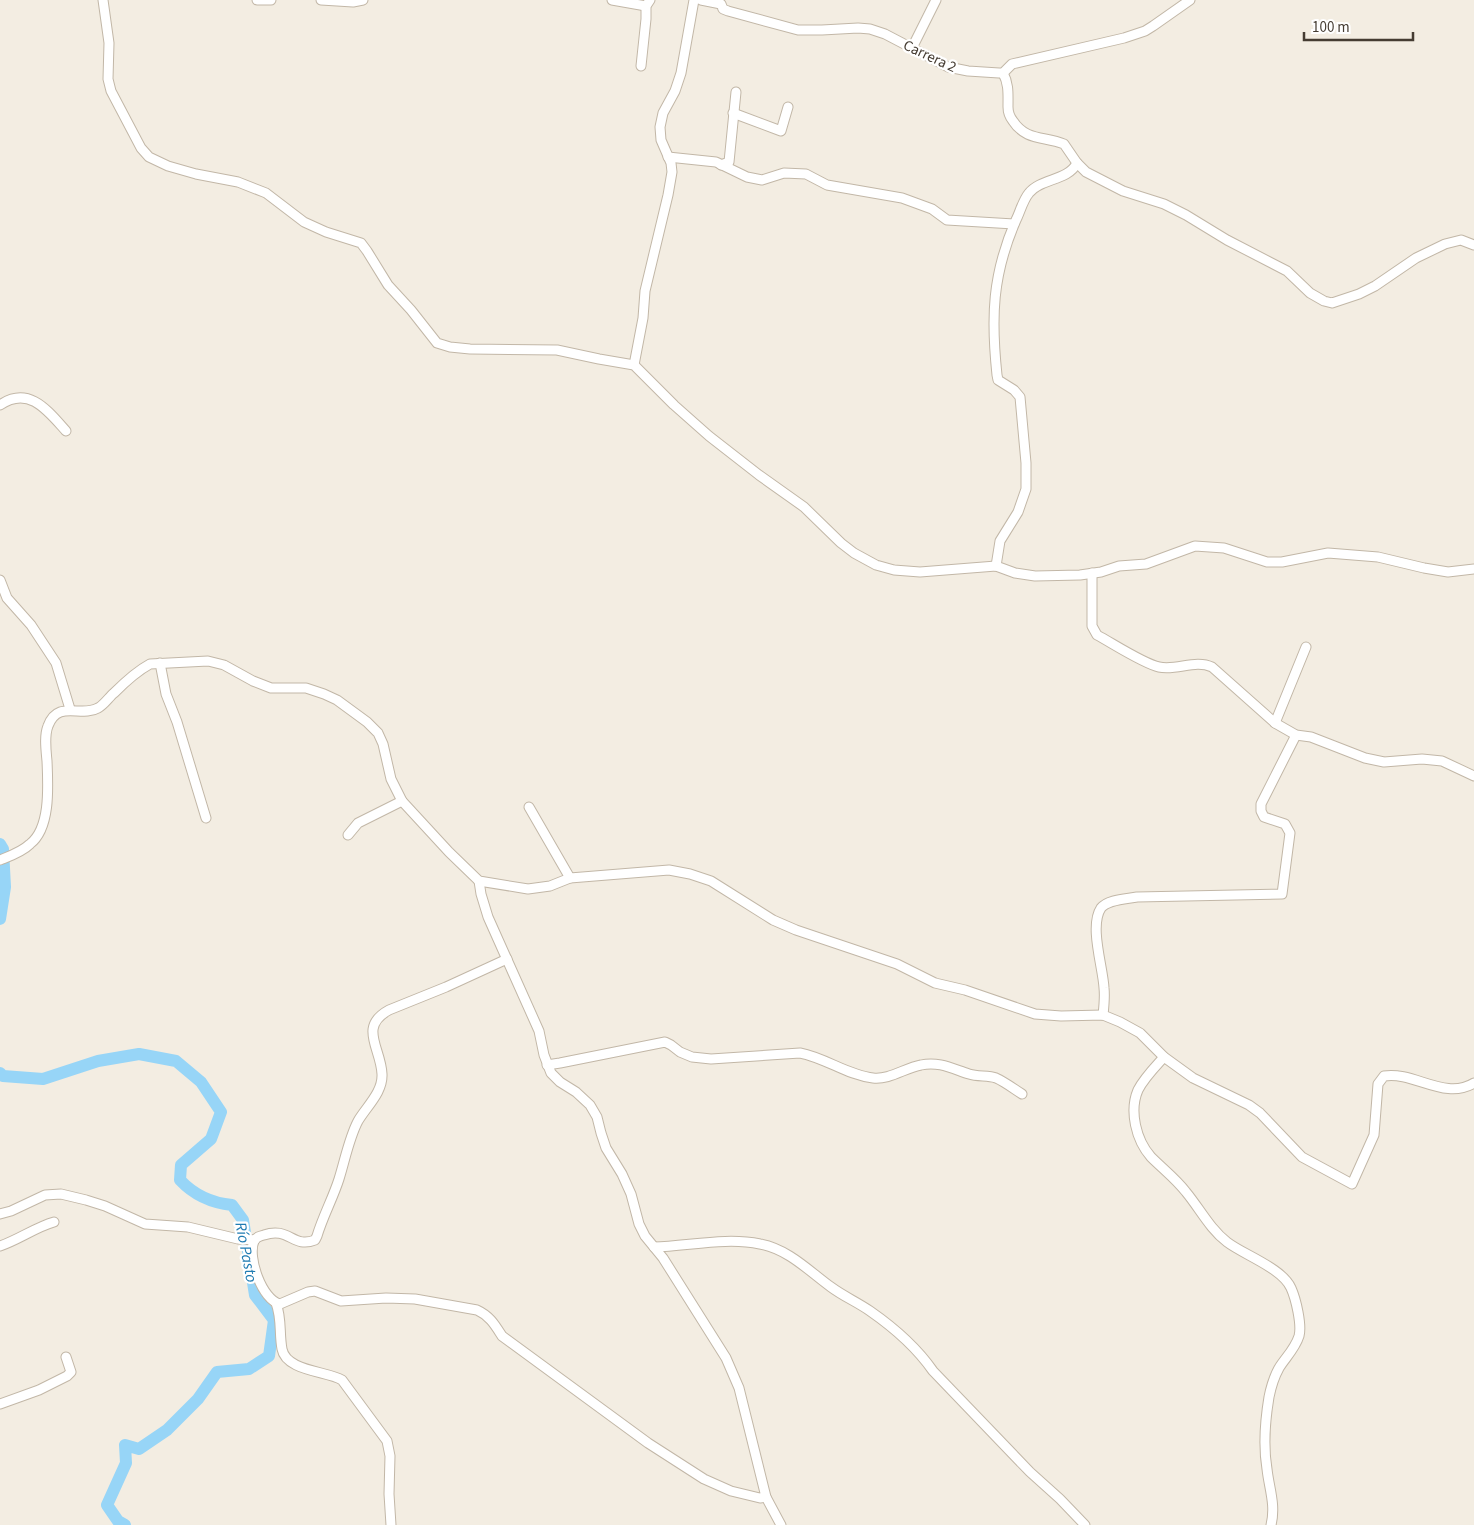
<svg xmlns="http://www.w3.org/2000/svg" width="1474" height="1525" viewBox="0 0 1474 1525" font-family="'Source Sans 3',sans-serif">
	<rect width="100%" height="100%" fill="#f3ede2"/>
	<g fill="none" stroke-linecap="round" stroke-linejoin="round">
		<g stroke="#97d5f7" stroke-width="12">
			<polyline points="0,844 3,849 5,887 0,919"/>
			<path d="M 0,1073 L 3,1076 L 43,1079 L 98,1061 L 139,1054 L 176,1061 L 201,1082 L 221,1112 L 211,1139 L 181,1165 L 180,1180 C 194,1195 212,1203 232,1205 L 243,1220 L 255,1295 L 274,1320 L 269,1356 L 249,1369 L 217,1372 L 198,1399 L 167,1430 L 139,1449 L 125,1445 L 126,1463 L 107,1505 L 118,1521 L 125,1525"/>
		</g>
		<defs>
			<g id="minor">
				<polyline points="103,0 109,43 108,79 111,91 141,148 149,157 168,166 196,174 238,182 266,193 304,222 326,232 361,243 367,251 388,285 411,310 437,343 450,347 470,349 557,350 599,359 634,365 674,405 709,436 759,475 804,507 841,543 854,553 876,565 894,570 920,572 996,566 1015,573 1035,576 1080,575 1101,572 1119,566 1146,564 1195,546 1224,548 1267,562 1282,562 1328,553 1378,557 1424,568 1448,572 1474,569"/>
				<polyline points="257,0 271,0"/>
				<polyline points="321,0 353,2 363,0"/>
				<polyline points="612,0 646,6"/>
				<polyline points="701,0 721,4 723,9 728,11 798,30 822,30 858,28 870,29 885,34 948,67 968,71 999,73 1003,73 1012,64 1124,38 1145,31 1153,26 1190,0"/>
				<polyline points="912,48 936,0"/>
				<polyline points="641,66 646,19 646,6 650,0"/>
				<path d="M 1003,73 C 1009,84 1008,94 1008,107 C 1008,112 1009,116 1013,121 C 1026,141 1044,136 1064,144 L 1077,163 L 1086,172 L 1123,191 L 1164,204 L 1186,215 L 1227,240 L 1287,271 L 1310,293 L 1324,301 L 1332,303 L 1359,294 L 1375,286 L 1416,258 L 1445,244 L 1461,240 L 1474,245"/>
				<polyline points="733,113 781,131 788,107"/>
				<polyline points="668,157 716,162 747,177 762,180 784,173 806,174 827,185 902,198 932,209 947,220 1014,224"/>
				<polyline points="721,165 729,162 736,92"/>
				<polyline points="634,365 643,318 645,291 668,195 672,172 671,163 661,140 660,127 663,113 675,91 681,73 694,0"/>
				<path d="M 0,405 C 29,385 48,411 66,431"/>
				<path d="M 996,566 L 1000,541 L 1018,512 L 1026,489 L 1026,463 L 1020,397 L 1014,390 L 998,380 L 997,375 C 991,318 992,275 1016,220 C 1020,212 1023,200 1029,193 C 1041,178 1068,181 1077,163"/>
				<path d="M 1092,573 L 1092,626 L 1097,635 C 1112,643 1144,664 1159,667 C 1177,671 1195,659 1212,667 L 1275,723 L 1296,735 L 1311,737 L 1365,758 L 1384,762 L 1422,759 L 1442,761 L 1474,776"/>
				<polyline points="0,580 7,598 31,625 56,663 70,709"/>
				<polyline points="160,663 166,694 177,722 206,818"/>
				<polyline points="1275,723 1306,647"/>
				<polyline points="529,807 570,878"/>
				<polyline points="348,835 358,823 402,801"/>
				<path d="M 0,860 C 10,856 22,852 30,844 C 51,828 48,785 47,761 C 46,750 44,736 48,726 C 58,699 81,718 98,708 C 104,705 109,697 114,693 C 125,682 137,671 150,664 L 208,661 L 224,665 L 253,681 L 271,688 L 306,688 L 324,694 L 337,700 L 367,722 L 378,733 L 383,744 L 391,779 L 402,801 L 449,852 L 479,881 L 528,889 L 550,886 L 570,878 L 669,870 L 690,874 L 711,881 L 773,920 L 796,930 L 897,964 L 935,983 L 965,990 L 1035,1014 L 1061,1016 L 1103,1015 L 1120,1022 L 1140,1033 L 1164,1057 L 1193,1078 L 1249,1105 L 1260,1113 L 1302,1157 L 1352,1184 L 1374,1135 L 1378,1084 L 1384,1076 C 1414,1071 1445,1101 1474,1083"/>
				<polyline points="479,881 481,894 488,917 539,1031 544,1055 551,1073 560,1082 576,1092 590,1105 597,1117 601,1133 606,1148 622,1174 631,1194 639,1224 645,1236 663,1258 726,1358 739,1388 766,1497 781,1525"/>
				<path d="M 507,959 L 446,987 L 389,1010 C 358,1027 381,1048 382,1074 C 383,1092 367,1106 358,1121 C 349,1138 345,1160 339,1179 C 333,1198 323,1216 317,1236 L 315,1240 C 293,1249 289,1226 264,1235 C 260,1236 256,1237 254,1241 C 247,1257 262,1300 280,1304 L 308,1292 L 315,1291 L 341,1301 L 386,1298 L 415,1299 L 477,1310 C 490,1316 495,1325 502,1336 L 648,1443 L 704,1479 L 731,1491 L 760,1498 L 766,1497"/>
				<path d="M 1103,1015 C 1104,1006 1105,997 1104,988 C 1103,967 1089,926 1101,908 C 1108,899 1127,899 1137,897 L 1282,894 L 1290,833 L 1285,824 L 1264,817 L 1261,811 L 1261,804 L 1296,735"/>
				<path d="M 1164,1057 C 1155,1067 1144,1078 1138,1090 C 1129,1111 1136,1140 1151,1157 C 1163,1169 1176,1179 1186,1192 C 1200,1209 1210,1229 1227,1242 C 1244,1255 1282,1268 1291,1288 C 1296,1299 1302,1325 1299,1336 C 1295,1349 1285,1358 1279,1368 C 1274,1377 1271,1387 1269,1397 C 1265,1421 1263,1445 1267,1469 C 1269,1488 1276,1505 1271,1525"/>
				<path d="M 547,1065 L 560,1063 L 665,1042 L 671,1045 L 680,1052 L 692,1057 L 711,1059 L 800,1053 C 826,1058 847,1075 873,1078 C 889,1080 905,1068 921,1065 C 939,1061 953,1069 969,1074 C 978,1077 988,1075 996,1078 C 1005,1082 1014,1089 1022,1094"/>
				<polyline points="0,1214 11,1211 45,1195 61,1194 86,1200 105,1206 145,1224 188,1227 238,1239 255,1240"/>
				<path d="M 0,1246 C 18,1240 36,1227 54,1222"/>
				<path d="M 654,1247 C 689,1246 726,1237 760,1244 C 788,1249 809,1271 831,1287 C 843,1296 857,1302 870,1311 C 893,1327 917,1348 933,1371 L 1030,1472 L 1060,1499 L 1085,1525"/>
				<path d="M 276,1303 C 282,1319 279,1333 282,1349 C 286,1371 326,1371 342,1380 L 387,1441 L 390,1456 L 389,1494 L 391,1525"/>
				<polyline points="0,1404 39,1390 67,1376 71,1372 66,1357"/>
			</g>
		</defs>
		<use href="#minor" stroke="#c2b7a7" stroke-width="11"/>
		<use href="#minor" stroke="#fff" stroke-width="9"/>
	</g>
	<g text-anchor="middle" stroke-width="4.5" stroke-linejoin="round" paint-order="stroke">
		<g font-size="15" fill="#453c32" stroke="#fff">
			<text transform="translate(930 56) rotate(25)" y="5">Carrera 2</text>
		</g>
		<g font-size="16" font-style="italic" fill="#217cb2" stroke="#fff">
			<text transform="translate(247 1252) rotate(79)" y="6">Río Pasto</text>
		</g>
	</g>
	<path d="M1304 32v8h109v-8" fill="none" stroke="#453c32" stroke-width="2.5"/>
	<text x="1312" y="32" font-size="15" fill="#453c32" stroke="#ffffff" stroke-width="4" paint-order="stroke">100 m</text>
</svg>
